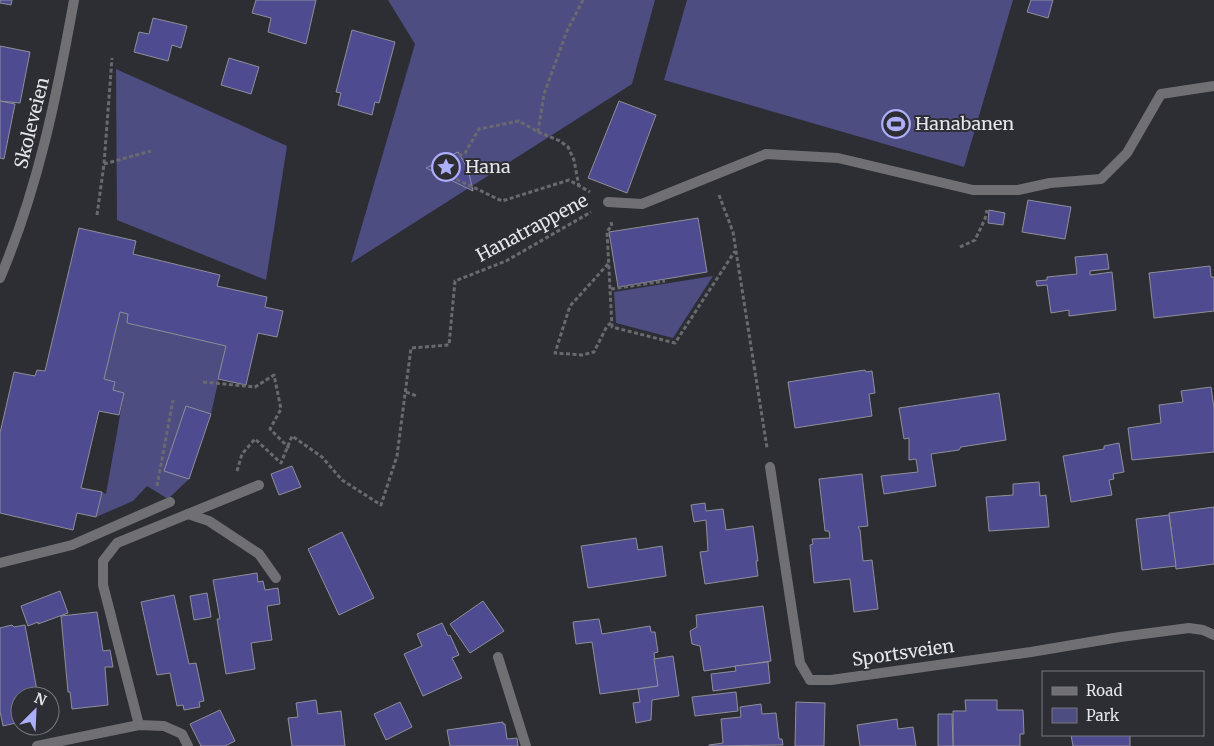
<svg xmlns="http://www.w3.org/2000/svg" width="1214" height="746" viewBox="0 0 1214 746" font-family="Merriweather,serif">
	<rect width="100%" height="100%" fill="#2d2d34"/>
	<g fill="#4d4d82">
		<polygon points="388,0 655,0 632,84 351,263 415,44"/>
		<polygon points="687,0 1013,0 964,167 664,80"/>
		<polygon points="116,69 287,146 266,280 117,220"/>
		<polygon points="713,276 673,338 616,323 614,292"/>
		<polygon points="120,312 128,314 127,323 226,346 211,414 189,479 168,499 147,486 133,501 96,517 102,492 106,494 124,393 113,390 115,382 104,379"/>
	</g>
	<g fill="#4e4b91" stroke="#8e8f98">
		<polygon points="0,0 12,0 11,5 0,3"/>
		<polygon points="256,0 316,0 306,44 268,32 271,18 252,13"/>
		<polygon points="1031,0 1053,0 1048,18 1027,12"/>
		<polygon points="153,18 187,26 181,48 172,45 168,61 134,52 139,32 149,34"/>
		<polygon points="352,30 395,42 379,103 375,102 372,115 338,105 341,93 336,92"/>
		<polygon points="0,46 30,52 20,103 0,101"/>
		<polygon points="229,58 259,67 251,94 221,85"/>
		<polygon points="0,101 15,104 4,159 0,158"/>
		<polygon points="619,101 656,115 627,193 588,178"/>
		<polygon points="458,152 468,169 473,191 426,168"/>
		<polygon points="1028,200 1071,207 1065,239 1022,232"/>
		<polygon points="989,210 1005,213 1003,225 988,223"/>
		<polygon points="698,218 707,272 618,287 609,232"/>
		<polygon points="79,228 136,241 133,254 220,275 217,286 267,297 265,307 283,311 277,337 258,333 246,385 218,379 226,346 127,323 128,314 120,312 104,379 115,382 113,390 124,393 119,415 99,411 81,488 102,492 96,517 77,513 73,530 0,513 0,433 14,372 35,376 37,370 45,371"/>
		<polygon points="1107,254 1109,269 1090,271 1090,275 1112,272 1116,310 1069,316 1069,310 1051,313 1047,285 1037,286 1036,281 1047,280 1047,277 1077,274 1075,257"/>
		<polygon points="1210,266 1211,277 1214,277 1214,311 1154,318 1149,273"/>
		<polygon points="865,370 866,372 872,371 875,393 869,394 872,416 795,428 788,382"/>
		<polygon points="1211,387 1214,408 1214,452 1132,460 1128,428 1161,423 1159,405 1183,402 1181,391"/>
		<polygon points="999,393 1006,440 961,447 959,450 931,454 936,486 884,494 881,476 918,472 916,459 909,460 909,438 904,439 899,408"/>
		<polygon points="186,406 211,414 189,479 164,471"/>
		<polygon points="1119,443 1124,472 1113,474 1114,479 1109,480 1112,495 1071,502 1063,456 1104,449 1104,446"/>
		<polygon points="292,466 301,487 279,495 271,474"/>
		<polygon points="862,474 868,526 858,527 860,530 863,561 872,560 878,609 854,612 850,579 814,583 810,545 813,544 812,539 830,538 829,531 825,531 819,479"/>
		<polygon points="1039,482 1040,496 1046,495 1049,527 989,531 986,497 1013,495 1013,484"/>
		<polygon points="705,503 706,511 723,509 726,530 753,526 758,561 756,561 758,576 705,584 700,552 708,551 706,520 694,522 691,505"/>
		<polygon points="1214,507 1214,564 1176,569 1169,513"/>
		<polygon points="1169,515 1176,566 1142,570 1136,519"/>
		<polygon points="342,532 374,598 339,615 308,549"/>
		<polygon points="636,538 638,550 662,546 666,576 588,588 581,546"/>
		<polygon points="257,573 258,582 263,581 265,590 278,588 280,604 267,606 272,640 251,643 255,669 226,674 217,619 220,619 213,580"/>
		<polygon points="60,591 68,613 38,624 38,622 28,626 21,606"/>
		<polygon points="207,593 211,617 194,620 190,596"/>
		<polygon points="174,595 189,664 196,663 204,701 199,702 200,707 184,710 183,705 177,706 170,673 157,675 141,602"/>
		<polygon points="483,601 504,631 470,653 450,624"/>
		<polygon points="763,606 771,661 704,671 700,646 692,644 690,631 697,627 696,615"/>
		<polygon points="97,612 103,651 110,650 113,667 105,667 108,705 72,709 70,692 68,692 61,616"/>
		<polygon points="599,619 602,634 650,626 651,632 655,632 658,652 654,653 658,686 600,694 592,642 576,644 573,622"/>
		<polygon points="442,623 448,636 450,635 459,655 452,658 462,678 423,696 404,654 422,646 417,634"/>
		<polygon points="12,625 14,627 25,625 38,696 20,696 20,722 3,726 0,711 0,628"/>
		<polygon points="673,656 679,696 652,700 651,720 636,723 633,703 640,702 638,689 658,686 654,659"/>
		<polygon points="768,662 770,683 713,691 711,674 736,671 735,666"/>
		<polygon points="736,692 738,711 695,716 692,697"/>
		<polygon points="316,700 318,714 341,711 345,746 292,746 288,718 298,717 296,703"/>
		<polygon points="965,700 997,700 997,710 1023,710 1024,734 1020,734 1020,746 953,746 953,711 966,711"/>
		<polygon points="400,702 412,727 386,740 374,714"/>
		<polygon points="796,702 825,703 824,746 795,746"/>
		<polygon points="761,704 762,714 776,713 779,739 782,739 783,745 709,746 709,745 723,743 721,719 741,717 740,707"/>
		<polygon points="220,710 235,741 225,746 201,746 190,724"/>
		<polygon points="938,714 952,714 953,746 938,746"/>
		<polygon points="897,719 898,729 913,727 916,746 860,746 857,725"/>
		<polygon points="503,722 503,724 505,724 507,739 517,738 518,746 450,746 447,730"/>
		<polygon points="1071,735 1130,735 1130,746 1073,746"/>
	</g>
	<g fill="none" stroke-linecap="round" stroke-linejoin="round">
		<g stroke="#69696f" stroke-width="3" stroke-dasharray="4 2.5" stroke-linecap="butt">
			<polyline points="538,132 544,94 567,31 583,0"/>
			<polyline points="104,164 151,151"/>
			<polyline points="579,187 574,160 568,147 560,141 538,132 519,121 479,129 465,153 433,168 502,201 569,180 590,192"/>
			<polyline points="719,195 733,232 767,448"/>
			<polyline points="97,215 104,164 112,58"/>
			<polyline points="611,222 612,226 607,231 612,327 675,343 735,251"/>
			<polyline points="960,247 975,240 985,219 987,210"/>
			<polyline points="608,264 570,306 555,353 582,355 594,352 607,326 612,322"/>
			<polyline points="611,289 665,281"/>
			<polyline points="203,382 255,387 274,375 281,409 270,429 289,448"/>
			<polyline points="406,392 417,396"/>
			<polyline points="237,471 242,454 255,439 281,463 292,436 322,457 342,480 381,505 397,456 411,348 449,345 455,281 506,261 591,212"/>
			<polyline points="157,486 173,400"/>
		</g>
		<g stroke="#707074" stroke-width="10">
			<polyline points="608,202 642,204 766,154 838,158 973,190 1018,190 1050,183 1101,179 1127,153 1161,94 1214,86"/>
			<polyline points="770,467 800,663 810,680"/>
			<polyline points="188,514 209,521 259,554 276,578"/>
			<polyline points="0,563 72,545 170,502"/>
			<polyline points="139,725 103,585 103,561 117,543 259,485"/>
		</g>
		<g stroke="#707074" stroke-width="10">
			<path d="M 0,278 C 38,189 57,95 74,0"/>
			<polyline points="498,657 526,746"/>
			<polyline points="810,680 831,680 1031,652 1120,637 1189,628 1203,630 1214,635"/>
			<polyline points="37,746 139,725 164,726 182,734 188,746"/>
		</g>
	</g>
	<defs>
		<symbol id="stadium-ring" viewBox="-11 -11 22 22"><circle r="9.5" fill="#2d2d34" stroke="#adaffb" stroke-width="1.5"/><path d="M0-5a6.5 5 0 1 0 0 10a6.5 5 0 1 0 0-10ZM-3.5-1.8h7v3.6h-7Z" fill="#adaffb"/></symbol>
		<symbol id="sight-ring" viewBox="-11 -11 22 22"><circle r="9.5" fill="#2d2d34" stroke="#adaffb" stroke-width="1.5"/><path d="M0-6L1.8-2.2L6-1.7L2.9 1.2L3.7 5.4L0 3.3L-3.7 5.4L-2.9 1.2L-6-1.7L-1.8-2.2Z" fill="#adaffb"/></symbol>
	</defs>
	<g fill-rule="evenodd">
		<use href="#stadium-ring" x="880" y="108" width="32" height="32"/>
		<use href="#sight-ring" x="430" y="151" width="32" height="32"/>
	</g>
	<g text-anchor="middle" stroke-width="4" stroke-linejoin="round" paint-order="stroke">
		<g font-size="18" fill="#e5e5ea" stroke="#2d2d34">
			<text transform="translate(32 123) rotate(-76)" y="6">Skoleveien</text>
			<text transform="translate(532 228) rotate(-28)" y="6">Hanatrappene</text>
			<text transform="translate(903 653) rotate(-8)" y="6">Sportsveien</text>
		</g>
		<g font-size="18" fill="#e5e5ea" stroke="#2d2d34" text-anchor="start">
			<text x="915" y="130">Hanabanen</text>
			<text x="465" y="173">Hana</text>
		</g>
	</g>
	<rect x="1042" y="671" width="162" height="65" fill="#2d2d34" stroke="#77777d"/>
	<rect x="1052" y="687" width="25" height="8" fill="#707074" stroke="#77777d"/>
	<text x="1086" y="696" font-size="15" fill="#e5e5ea">Road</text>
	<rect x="1052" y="708" width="25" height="15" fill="#4d4d82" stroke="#77777d"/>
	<text x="1086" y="721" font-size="15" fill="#e5e5ea">Park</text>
	<g transform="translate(35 711) rotate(24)"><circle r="24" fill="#2d2d34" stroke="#77777d"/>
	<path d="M0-4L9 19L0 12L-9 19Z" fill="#adaffb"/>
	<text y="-8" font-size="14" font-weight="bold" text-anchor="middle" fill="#e5e5ea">N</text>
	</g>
</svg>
